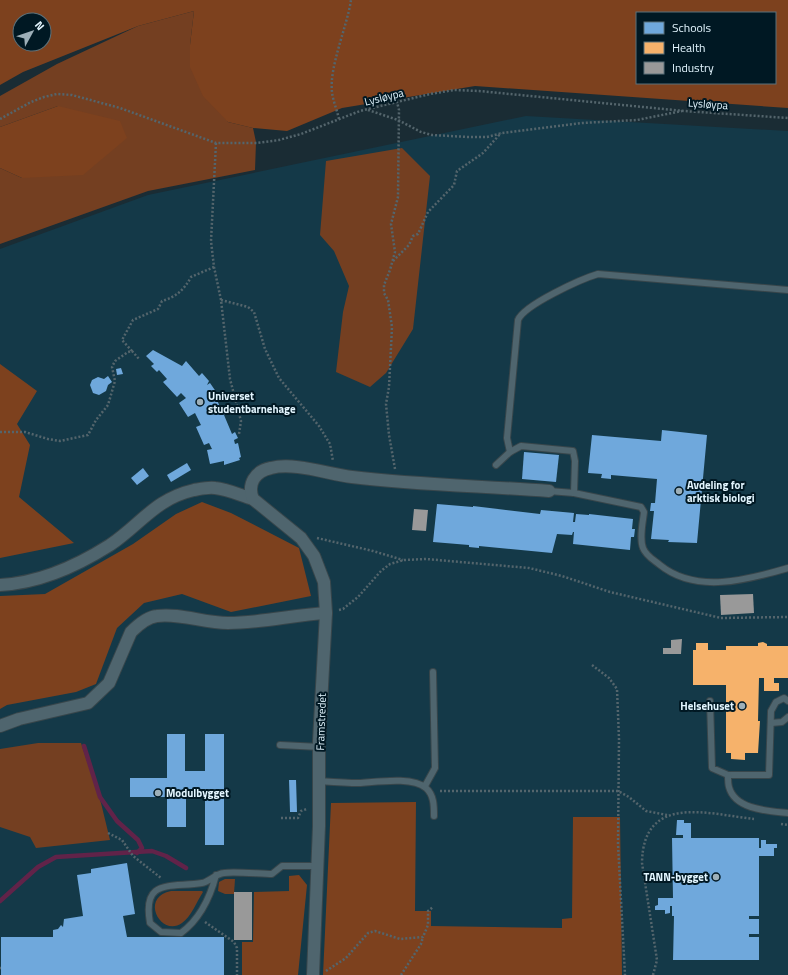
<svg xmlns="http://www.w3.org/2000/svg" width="788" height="975" viewBox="0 0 788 975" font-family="'Titillium Web',sans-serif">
	<rect width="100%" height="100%" fill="#1a2c34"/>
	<polygon fill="#143948" points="526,116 788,131 788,975 0,975 0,249 148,195"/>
	<g fill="#743f21">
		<polygon points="194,11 190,45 228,122 253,128 256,142 255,170 148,191 0,244 0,168 22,178 58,106 0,127 0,96 57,64 138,26"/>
		<polygon points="402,148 430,176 413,329 386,373 370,387 336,372 343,312 349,286 334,251 320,235 326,161"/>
		<polygon points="38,743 81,743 101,803 110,840 36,848 30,837 0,827 0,749"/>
		<polygon points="225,879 235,879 234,894 225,894 218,891 219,882"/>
		<path d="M 171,891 L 202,891 L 203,892 C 197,901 191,917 182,923 C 161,938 139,897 171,891 Z"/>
	</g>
	<g fill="#7d411e" fill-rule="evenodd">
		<path d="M 0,0 L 788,0 L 788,108 L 475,86 L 342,108 L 287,131 L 253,128 L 228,122 L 203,96 L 190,67 L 190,45 L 194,11 L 138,26 L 23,72 L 0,85 ZM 637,13 L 775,13 L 775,83 L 637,83 ZM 20,20 L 44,20 L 44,44 L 20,44 Z"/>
		<polygon points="58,106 120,121 127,138 83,175 22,178 0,168 0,127"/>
		<polygon points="0,364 37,391 17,424 30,445 19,497 74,543 0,558"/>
		<polygon points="202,502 231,513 299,548 311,596 231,612 182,594 144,603 117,628 96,684 76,692 7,705 0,709 0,596 45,594 133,544 176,514"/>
		<polygon points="416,802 415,911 431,911 431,926 562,928 562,919 572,918 573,817 620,817 622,975 323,975 331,803"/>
		<polygon points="299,875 307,885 298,975 242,975 242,942 253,942 254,892 289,891 289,876"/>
	</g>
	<g fill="#6fa8dc">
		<polygon points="153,350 182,366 186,361 199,376 202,373 209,381 207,385 210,383 219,396 216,398 221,409 225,408 228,413 224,415 232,434 235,432 238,438 234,440 235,444 238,443 241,457 239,458 240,460 224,465 224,461 210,464 207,450 212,449 209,443 204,445 196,427 201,425 195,413 188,417 179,403 186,398 181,393 177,397 163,382 167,379 159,370 157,372 151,366 154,364 146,356"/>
		<polygon points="121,368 123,374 117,375 116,369"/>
		<polygon points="108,376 112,382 108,385 106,391 99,395 93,393 90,385 92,380 98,377 104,379"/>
		<polygon points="662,430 707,435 697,543 668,542 669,540 651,539 654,511 650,511 651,503 655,503 657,479 611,475 611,479 601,478 602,474 588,473 592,435 661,441"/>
		<polygon points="524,452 559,455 556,482 522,479"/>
		<polygon points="187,463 191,470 171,482 167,475"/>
		<polygon points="143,468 149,476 137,485 131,478"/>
		<polygon points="437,504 473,507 473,506 540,514 541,510 574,513 573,522 575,522 576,514 589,515 589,514 633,519 632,529 635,529 634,537 631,537 630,550 573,544 574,532 573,532 572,535 557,534 552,553 479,546 479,548 469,547 469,545 433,542"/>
		<polygon points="167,734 185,734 185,771 205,771 205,734 224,734 224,845 205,845 205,789 186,789 186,827 167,827 167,797 130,797 130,778 167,778"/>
		<polygon points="289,780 296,780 297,812 290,812"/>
		<polygon points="677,820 684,820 684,823 691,823 691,838 759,838 759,848 761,848 761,840 766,840 766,844 777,844 777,848 774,848 774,856 759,856 759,916 749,916 749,919 759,919 759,934 749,934 749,937 759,937 759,960 673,960 674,916 672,916 672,906 670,906 670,913 665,914 665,910 655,910 655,906 658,905 658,898 673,898 672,838 683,838 683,835 676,835"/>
		<polygon points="127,863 135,914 123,916 127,937 224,937 224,975 1,975 1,937 53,937 53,930 58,929 61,925 63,927 64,919 83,916 77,875 91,873 91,869"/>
	</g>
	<polygon fill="#f6b26b" points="763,642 767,644 767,646 788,646 788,678 774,678 774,683 779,683 779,691 764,691 764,678 759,678 758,721 760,721 758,753 745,753 745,760 731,759 731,753 726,753 726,685 693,685 693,650 696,650 696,643 708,643 708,650 726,650 726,646 758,646 758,643"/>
	<g fill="#999">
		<polygon points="414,509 428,510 426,531 412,530"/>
		<polygon points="753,594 754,613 721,615 720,595"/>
		<polygon points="682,639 681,654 663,654 663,648 671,648 671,640"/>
		<rect x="234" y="892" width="18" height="48"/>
	</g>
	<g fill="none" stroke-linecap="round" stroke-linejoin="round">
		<g stroke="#612349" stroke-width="4.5">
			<polyline points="84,746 100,797 117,821 138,840 142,848 137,853"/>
			<polyline points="0,901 38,867 56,857 152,851 166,856 186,868"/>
		</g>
		<defs>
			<g id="lane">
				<path d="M 510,452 L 507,438 L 518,320 C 524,305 581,279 598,274 L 788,290"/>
				<polyline points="496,465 510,452 521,446 573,451 575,461 574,493"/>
				<path d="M 549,491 L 574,493 L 641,507 L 644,512 C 643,522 639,538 643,548 C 646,556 654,560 660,565 C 696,594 747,580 788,568"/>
				<polyline points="710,701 712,768 728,775 769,775 771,711 776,702 784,698 788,701"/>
				<polyline points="771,723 782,722 788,717"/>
				<polyline points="280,745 320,747"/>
				<path d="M 728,775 C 728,779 728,784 729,787 C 735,810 769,811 788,813"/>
				<path d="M 319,781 C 333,782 346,783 359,783 C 376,782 413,776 426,788 C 434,795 434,806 434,816"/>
				<polyline points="425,786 435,768 433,672"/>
				<path d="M 216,875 C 210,898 200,919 181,933 L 161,932 L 150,923 C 142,878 170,888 202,883 C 209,882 215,874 224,873 C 233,871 261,874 272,874 L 282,866 L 317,866"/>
			</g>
			<g id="street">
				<path d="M 0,585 C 40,583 77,566 110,545 C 141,524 155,499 194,490 C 200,489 208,487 215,488 C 227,489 240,495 253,499"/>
				<path d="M 0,726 L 19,719 L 88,703 L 109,683 L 131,632 C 138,625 147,617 157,616 C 180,613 204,623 228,623 C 261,623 293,615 326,613"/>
				<path d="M 313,975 L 319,826 L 319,741 L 326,613 L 324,582 L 314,556 L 301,538 L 253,499 C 247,484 255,471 271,468 C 294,462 328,474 352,477 C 417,485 483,486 549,491"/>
			</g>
		</defs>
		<use href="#lane" stroke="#38464b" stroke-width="8"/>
		<use href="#street" stroke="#38464b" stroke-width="14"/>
		<g stroke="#54656c" stroke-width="2.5" stroke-dasharray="2 2" stroke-linecap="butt">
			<polyline points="368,110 398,120 421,132 432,135 468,137 487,137 502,133 582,123 637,120 682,111"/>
			<polyline points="0,119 31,102 44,97 57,94 72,95 120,108 216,143 257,143 279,140 301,134 360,111 430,94 454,90 479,91 684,111 788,118"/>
			<path d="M 339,119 C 337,110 333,101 332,92 C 329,67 347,27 351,0"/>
			<polyline points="216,143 211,241 214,267 221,300 230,379 241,421 239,434"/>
			<polyline points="393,261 409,245 413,236 418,234 428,212 454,185 457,171 483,153 501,133"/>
			<polyline points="221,300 248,307 254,312 265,349 279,378 319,426 330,444 333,461"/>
			<path d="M 132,351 L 122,340 L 133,320 L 158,309 L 162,301 C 176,297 184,290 191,277 L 214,267"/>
			<polyline points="0,432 25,432 48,439 60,441 88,435 96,420 108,405 115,381 112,367 115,361 128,352 132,351 139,359"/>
			<polyline points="395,469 389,435 386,404 389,387 392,327 388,300 384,293 384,285 390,270 395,252 391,224 398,197 399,110 397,102"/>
			<polyline points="317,538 373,551 403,560"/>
			<polyline points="339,610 343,609 358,597 381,571 390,564 404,560 426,559 529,568 562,576 610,592 721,618 788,617"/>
			<polyline points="592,665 609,678 617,689 619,739 618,844 625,975"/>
			<polyline points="440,791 618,791 629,797 646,811 667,815"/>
			<polyline points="281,818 298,818 301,811 307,809"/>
			<polyline points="781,824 788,825"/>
			<polyline points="108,833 122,840 133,856 161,878"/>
			<polyline points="205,922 234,942 237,948 237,975"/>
			<polyline points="0,968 1,968"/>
			<polyline points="326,971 346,958 368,933 375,931 400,939 423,937 428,925 428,911 433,907"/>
			<polyline points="401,975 421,944 423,937"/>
			<path d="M 653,975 L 657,960 L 642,863 C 643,793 708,814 754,819"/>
		</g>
		<use href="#lane" stroke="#4f656e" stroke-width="6"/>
		<use href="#street" stroke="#4f656e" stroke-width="12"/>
	</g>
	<g fill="#9dafb8" stroke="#001823" stroke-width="1.5">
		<circle cx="200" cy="402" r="4"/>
		<circle cx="679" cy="491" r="4"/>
		<circle cx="742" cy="706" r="4"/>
		<circle cx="158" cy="793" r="4"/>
		<circle cx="716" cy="877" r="4"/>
	</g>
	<g text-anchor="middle" stroke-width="4" stroke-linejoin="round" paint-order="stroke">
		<g font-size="11" fill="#e3f6ff" stroke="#001823">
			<text transform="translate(384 97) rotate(-14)" y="4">Lysløypa</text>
			<text transform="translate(708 104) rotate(4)" y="4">Lysløypa</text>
			<text transform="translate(321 722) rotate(-88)" y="4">Framstredet</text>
		</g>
		<g font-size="11" font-weight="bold" fill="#e3f6ff" stroke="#001823" text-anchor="start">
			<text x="208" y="400">Universet<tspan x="208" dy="13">studentbarnehage</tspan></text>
			<text x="687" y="489">Avdeling for<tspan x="687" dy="13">arktisk biologi</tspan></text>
			<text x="734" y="710" text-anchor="end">Helsehuset</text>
			<text x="166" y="797">Modulbygget</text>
			<text x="708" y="881" text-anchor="end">TANN-bygget</text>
		</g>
	</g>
	<rect x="636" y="12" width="140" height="72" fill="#001823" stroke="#5b717b"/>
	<rect x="644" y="22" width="20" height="12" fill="#6fa8dc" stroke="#5b717b"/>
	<text x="672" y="32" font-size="12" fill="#e3f6ff">Schools</text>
	<rect x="644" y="42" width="20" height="12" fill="#f6b26b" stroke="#5b717b"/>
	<text x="672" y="52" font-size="12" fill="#e3f6ff">Health</text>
	<rect x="644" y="62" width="20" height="12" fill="#999999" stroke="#5b717b"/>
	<text x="672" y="72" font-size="12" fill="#e3f6ff">Industry</text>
	<g transform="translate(32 32) rotate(50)"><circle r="19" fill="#001823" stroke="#5b717b"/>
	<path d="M0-3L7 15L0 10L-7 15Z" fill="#9dafb8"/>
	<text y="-6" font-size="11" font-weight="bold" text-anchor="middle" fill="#e3f6ff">N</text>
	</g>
</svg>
